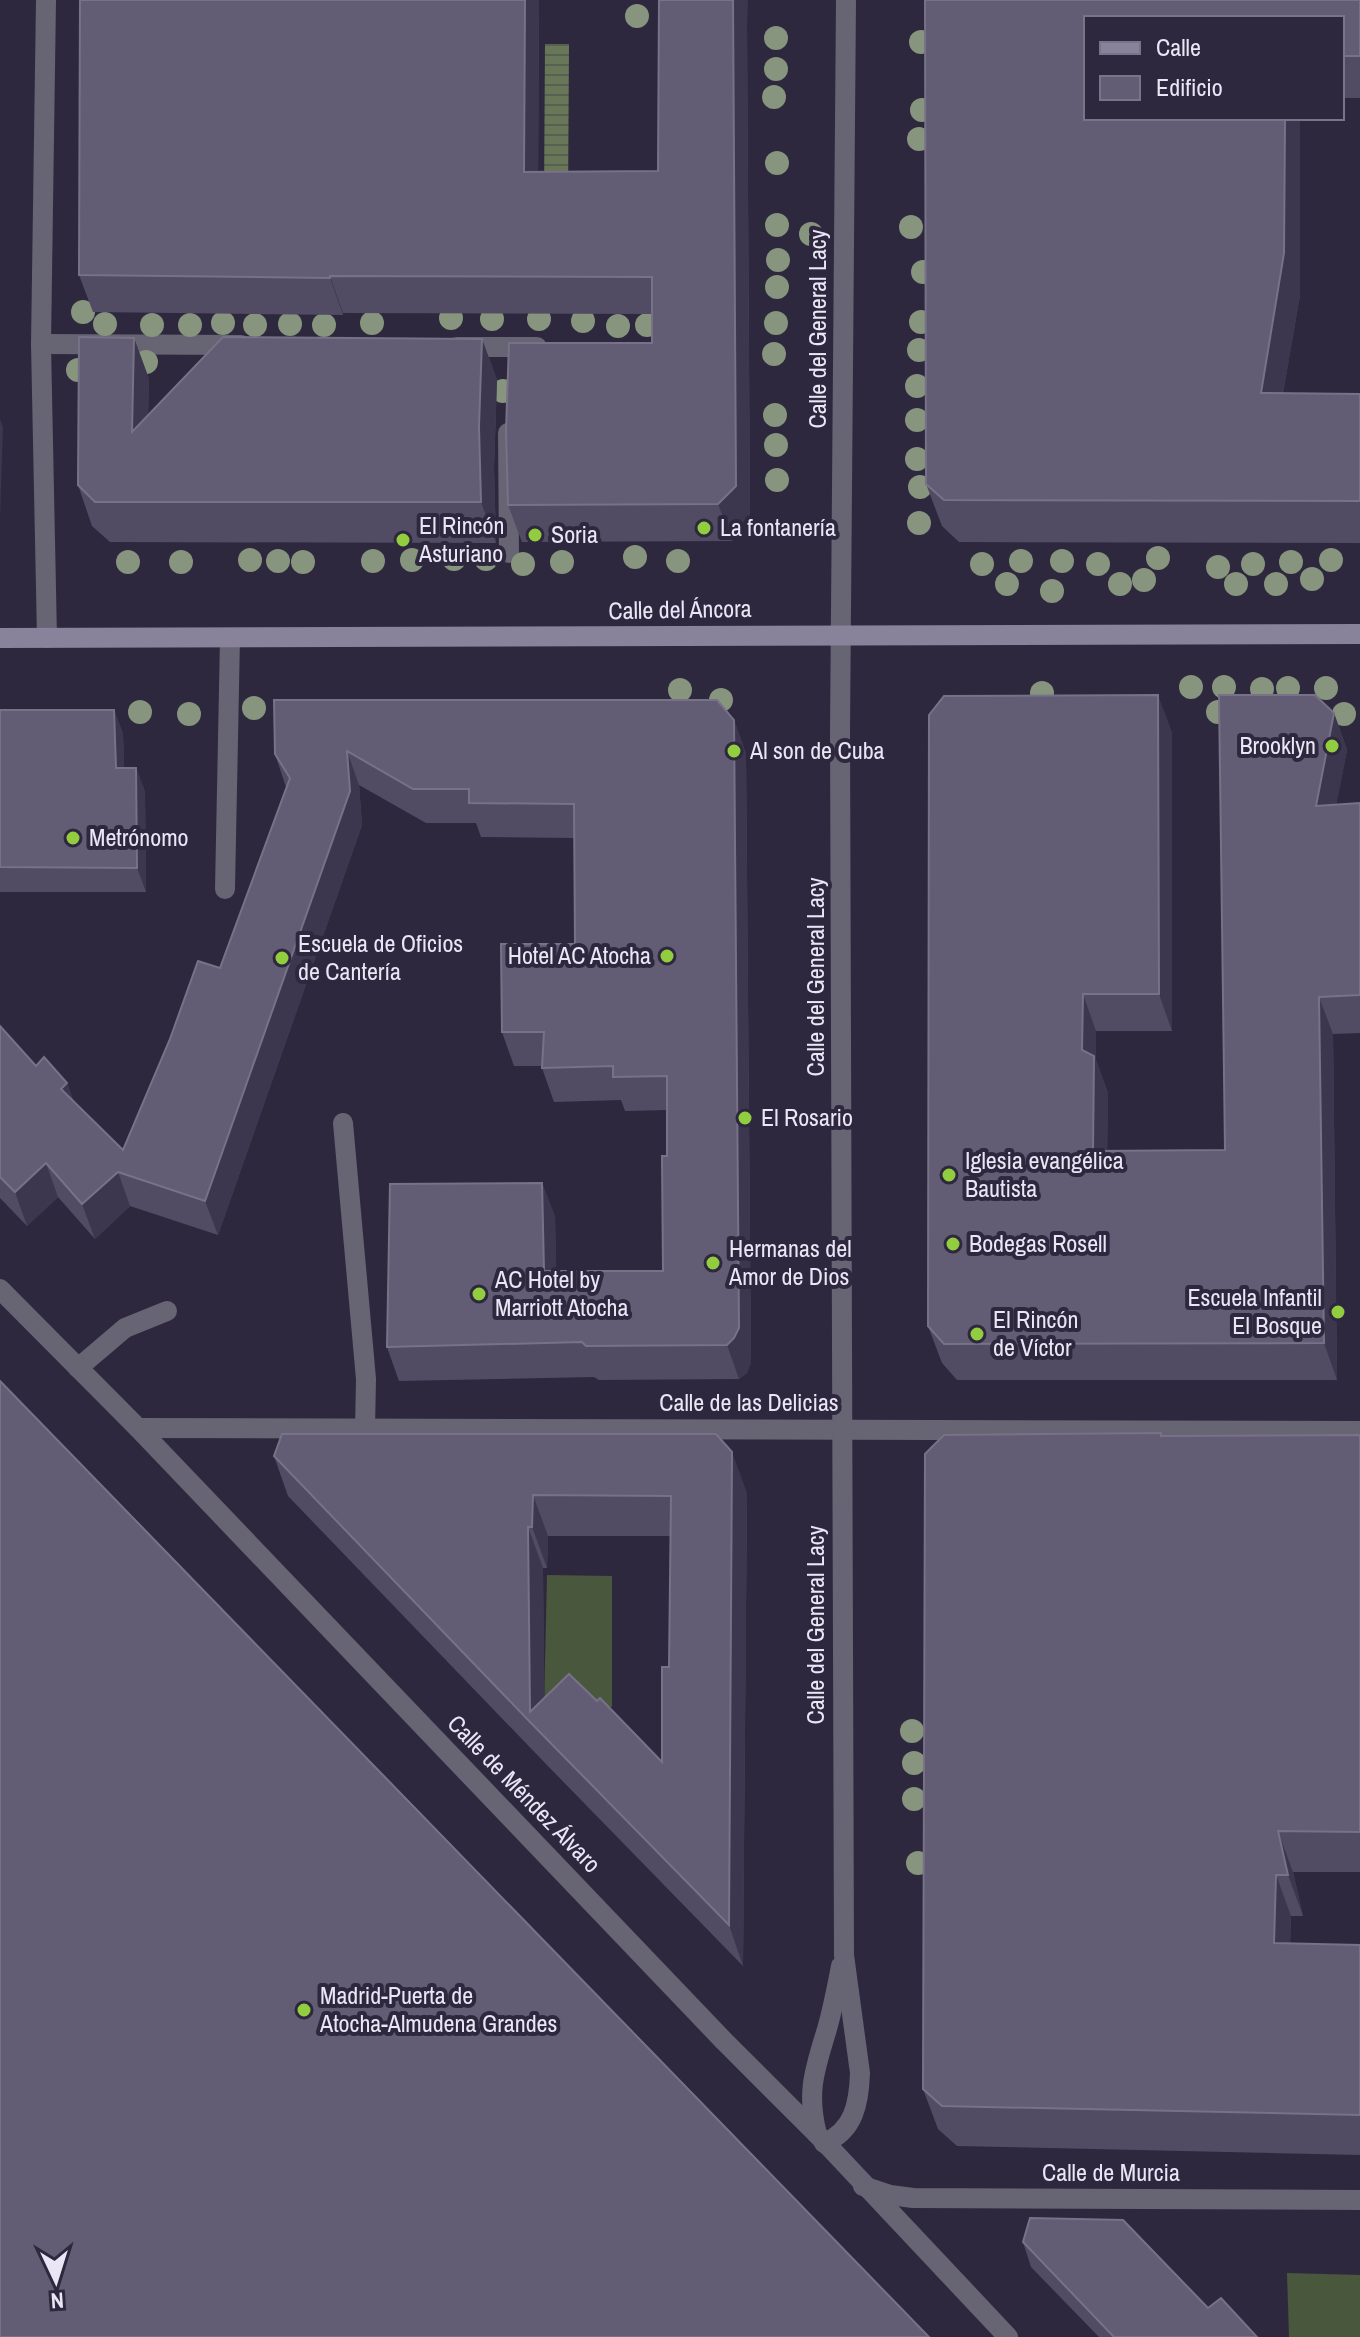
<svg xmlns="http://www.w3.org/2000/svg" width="1360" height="2337" viewBox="0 0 1360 2337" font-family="'Archivo Narrow',sans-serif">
	<defs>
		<pattern id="water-rules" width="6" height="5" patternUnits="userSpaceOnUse" patternTransform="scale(2)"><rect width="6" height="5" fill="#687757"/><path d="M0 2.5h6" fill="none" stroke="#596051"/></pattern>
	</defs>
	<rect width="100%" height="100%" fill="#2e283f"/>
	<g fill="#49573c">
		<polygon points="547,1575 612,1576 612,1707 544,1706"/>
		<polygon points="1287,2273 1360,2275 1360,2337 1289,2337"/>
	</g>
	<polygon fill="url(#water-rules)" points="545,44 569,44 568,203 544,202"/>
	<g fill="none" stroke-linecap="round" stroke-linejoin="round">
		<g stroke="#676473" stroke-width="20">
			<polyline points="41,344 241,345"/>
			<polyline points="457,347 537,347"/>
			<polyline points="225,889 230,638"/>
			<polyline points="343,1123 366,1379 365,1429"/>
			<polyline points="78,1368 125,1328 167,1311"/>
		</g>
		<g stroke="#676473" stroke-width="20">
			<polyline points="508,433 509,553"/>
			<polyline points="863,2186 890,2195 913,2198 1360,2200"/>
		</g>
		<g stroke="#676473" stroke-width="20">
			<polyline points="46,0 41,344 47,638"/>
			<polyline points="0,1289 138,1428 724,2041 817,2134 1008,2337"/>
			<polyline points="138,1428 1360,1431"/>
		</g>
		<g stroke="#676473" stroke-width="20">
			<path d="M 817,2134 C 806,2092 815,2069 827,2029 C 833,2008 837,1987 841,1966"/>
			<path d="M 824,2143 C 854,2131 859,2103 860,2073 L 844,1955 L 840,732 L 846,0"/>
		</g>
		<polyline stroke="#88839a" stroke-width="20" points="0,638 1360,634"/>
	</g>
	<g fill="#87947e">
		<circle cx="637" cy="16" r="12"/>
		<circle cx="776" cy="38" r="12"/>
		<circle cx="921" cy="42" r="12"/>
		<circle cx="776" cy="69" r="12"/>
		<circle cx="774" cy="97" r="12"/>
		<circle cx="922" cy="110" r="12"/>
		<circle cx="919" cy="139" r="12"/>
		<circle cx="777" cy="163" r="12"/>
		<circle cx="777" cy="225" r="12"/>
		<circle cx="911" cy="227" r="12"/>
		<circle cx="811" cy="234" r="12"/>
		<circle cx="778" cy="260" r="12"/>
		<circle cx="923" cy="272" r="12"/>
		<circle cx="777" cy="287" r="12"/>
		<circle cx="83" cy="312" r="12"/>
		<circle cx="451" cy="318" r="12"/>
		<circle cx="492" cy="319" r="12"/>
		<circle cx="539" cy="319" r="12"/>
		<circle cx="583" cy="321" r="12"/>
		<circle cx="921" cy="322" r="12"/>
		<circle cx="223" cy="323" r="12"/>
		<circle cx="372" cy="323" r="12"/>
		<circle cx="776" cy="323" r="12"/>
		<circle cx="105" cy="324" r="12"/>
		<circle cx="290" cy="324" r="12"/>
		<circle cx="152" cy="325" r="12"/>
		<circle cx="190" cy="325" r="12"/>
		<circle cx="255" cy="325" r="12"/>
		<circle cx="324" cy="325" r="12"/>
		<circle cx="647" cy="325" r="12"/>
		<circle cx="618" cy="326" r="12"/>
		<circle cx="919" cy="350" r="12"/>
		<circle cx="774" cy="354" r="12"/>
		<circle cx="146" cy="362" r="12"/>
		<circle cx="78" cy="370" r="12"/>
		<circle cx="917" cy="386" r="12"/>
		<circle cx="503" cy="391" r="12"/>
		<circle cx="775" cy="415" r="12"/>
		<circle cx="917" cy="420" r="12"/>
		<circle cx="776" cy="445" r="12"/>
		<circle cx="917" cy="459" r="12"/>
		<circle cx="777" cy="480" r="12"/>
		<circle cx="920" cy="487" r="12"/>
		<circle cx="919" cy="523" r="12"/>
		<circle cx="635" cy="557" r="12"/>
		<circle cx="1158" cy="558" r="12"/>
		<circle cx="454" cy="559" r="12"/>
		<circle cx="486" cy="559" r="12"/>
		<circle cx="250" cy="560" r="12"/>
		<circle cx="412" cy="560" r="12"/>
		<circle cx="1331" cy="560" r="12"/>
		<circle cx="278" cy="561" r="12"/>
		<circle cx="373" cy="561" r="12"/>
		<circle cx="678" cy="561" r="12"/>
		<circle cx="1021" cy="561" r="12"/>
		<circle cx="1062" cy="561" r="12"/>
		<circle cx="128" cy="562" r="12"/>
		<circle cx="181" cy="562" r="12"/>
		<circle cx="303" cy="562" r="12"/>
		<circle cx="562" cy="562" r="12"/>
		<circle cx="1291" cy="562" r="12"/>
		<circle cx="523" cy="564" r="12"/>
		<circle cx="982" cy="564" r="12"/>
		<circle cx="1098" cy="564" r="12"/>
		<circle cx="1253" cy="564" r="12"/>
		<circle cx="1218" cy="567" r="12"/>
		<circle cx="1312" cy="579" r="12"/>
		<circle cx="1144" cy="580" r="12"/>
		<circle cx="1007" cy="584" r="12"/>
		<circle cx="1120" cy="584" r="12"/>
		<circle cx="1236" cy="584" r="12"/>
		<circle cx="1276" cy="584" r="12"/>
		<circle cx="1052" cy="591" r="12"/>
		<circle cx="1191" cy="687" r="12"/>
		<circle cx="1224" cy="687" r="12"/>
		<circle cx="1288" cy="688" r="12"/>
		<circle cx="1326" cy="688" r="12"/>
		<circle cx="1262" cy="689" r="12"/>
		<circle cx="680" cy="690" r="12"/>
		<circle cx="1042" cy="693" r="12"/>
		<circle cx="721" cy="700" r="12"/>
		<circle cx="254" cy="708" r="12"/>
		<circle cx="140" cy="712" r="12"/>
		<circle cx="1218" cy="712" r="12"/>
		<circle cx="189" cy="714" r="12"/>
		<circle cx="1344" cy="714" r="12"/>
		<circle cx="912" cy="1731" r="12"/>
		<circle cx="914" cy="1763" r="12"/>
		<circle cx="914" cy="1799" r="12"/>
		<circle cx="918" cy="1863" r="12"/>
	</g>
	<g fill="#514c64" fill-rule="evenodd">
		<polygon points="539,0 538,172 658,171 747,26 750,523 732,541 522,542 508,505 652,343 652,314 343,313 343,315 93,312 79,275"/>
		<polygon points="925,0 1360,0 1360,98 1342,98 1342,18 1086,18 1300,295 1283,393 1360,394 1360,543 959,542 942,526 926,484"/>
		<polygon points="134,338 149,379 148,415 482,339 497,380 494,468 496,543 110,542 92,526 78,485"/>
		<polygon points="0,710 114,710 123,734 124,768 136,768 145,792 146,892 0,892"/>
		<polygon points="1334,713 1347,750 1336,805 1360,803 1360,1033 1333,1034 1337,1380 957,1380 942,1363 928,1326 1172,732 1172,1031 1096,1031 1096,1060 1108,1093 1107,1151 1225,1150"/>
		<polygon points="734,720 746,754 751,1362 747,1373 739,1379 599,1380 594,1377 399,1381 387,1347 542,1183 555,1217 556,1271 663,1271 667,1156 667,1110 625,1111 621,1100 554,1102 542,1068 542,1066 514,1066 502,1032 575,944 574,838 481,837 476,823 426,823 359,785 362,825 218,1235 130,1206 95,1239 58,1197 27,1226 0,1198 0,1026 36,1066 67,1083 73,1100 123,1150 220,968 286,787 275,754"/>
		<polygon points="1161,1433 1162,1436 1360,1435 1360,1872 1293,1872 1303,1916 1291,1916 1290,1944 1360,1945 1360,2155 957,2146 938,2129 923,2089"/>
		<path d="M 274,1456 L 747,1493 L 743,1966 L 545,1763 L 288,1496 ZM 548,1536 L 671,1536 L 669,1667 L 662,1762 L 544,1698 L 543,1568 L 547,1568 Z"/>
		<polygon points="1023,2242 1208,2308 1257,2337 1099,2337 1031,2267"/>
	</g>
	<g fill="#3c364f">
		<polygon points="525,0 539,0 538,210 524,172"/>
		<polygon points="733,0 748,0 747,26 750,523 732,541 718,504"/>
		<polygon points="1285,118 1300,118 1300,295 1276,435 1261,393"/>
		<polygon points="330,276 343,313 343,315 330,278"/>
		<polygon points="134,338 149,379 147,473 132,432"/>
		<polygon points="482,339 497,380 494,468 496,543 481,502 479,427"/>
		<polygon points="0,419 3,427 0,518"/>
		<polygon points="1158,695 1172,732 1172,1031 1159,994"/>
		<polygon points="114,710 123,734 125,792 116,768"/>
		<polygon points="1334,713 1347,750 1329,843 1316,806"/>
		<polygon points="734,720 746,754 751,1362 747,1373 739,1379 727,1345"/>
		<polygon points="347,751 359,785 362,825 218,1235 205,1201"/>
		<polygon points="136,768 145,792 146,892 137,868"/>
		<polygon points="1083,994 1096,1031 1096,1060 1108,1093 1107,1188 1093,1151 1082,1050"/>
		<polygon points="1319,997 1333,1034 1337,1380 1324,1343"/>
		<polygon points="67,1083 79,1117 61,1089"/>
		<polygon points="46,1163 58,1197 27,1226 15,1192"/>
		<polygon points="118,1172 130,1206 95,1239 82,1204"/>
		<polygon points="542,1183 555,1217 557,1305 544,1271"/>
		<polygon points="732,1452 747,1493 743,1966 729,1925"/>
		<polygon points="533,1495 548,1536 547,1568 532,1527"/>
		<polygon points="528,1527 543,1568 545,1737 530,1712"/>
		<polygon points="1278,1831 1293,1872 1303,1916 1288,1875"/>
		<polygon points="1276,1875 1291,1916 1289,1984 1274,1943"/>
	</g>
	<g fill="#625c74" stroke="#777288" stroke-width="2" fill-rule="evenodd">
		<polygon points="80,0 525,0 524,172 658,171 659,0 733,0 736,486 718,504 508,505 506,431 509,343 652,343 652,277 330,276 330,278 79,275"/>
		<polygon points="925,0 1360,0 1360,56 1342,56 1342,18 1086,18 1086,118 1285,118 1284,253 1261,393 1360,394 1360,501 944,500 926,484"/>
		<polygon points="79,337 134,338 132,432 223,337 482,339 479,427 481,502 95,502 78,485"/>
		<polygon points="1158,695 1159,994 1083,994 1082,1050 1094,1056 1093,1151 1225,1150 1219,695 1315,695 1334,713 1316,806 1360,803 1360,995 1319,997 1324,1343 944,1344 928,1326 929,715 944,696"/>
		<polygon points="274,700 717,700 734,720 739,1328 734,1338 727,1345 586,1346 582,1342 387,1347 390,1184 542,1183 544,1271 663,1271 662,1156 667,1156 667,1076 613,1077 613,1066 542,1068 544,1032 502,1032 501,944 575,944 574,804 469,803 469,789 413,789 347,751 350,791 205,1201 118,1172 82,1204 46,1163 15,1192 0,1177 0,1026 36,1066 44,1057 67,1083 61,1089 123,1150 170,1039 198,961 220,968 290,778 275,754"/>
		<polygon points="0,710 114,710 116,768 136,768 137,868 0,867"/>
		<polygon points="0,1381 929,2337 0,2337"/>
		<polygon points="1161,1433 1161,1436 1360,1435 1360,1832 1278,1831 1288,1875 1276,1875 1274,1943 1360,1945 1360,2115 942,2106 923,2089 925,1454 944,1435"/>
		<path d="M 282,1434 L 716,1434 L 732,1452 L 729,1925 L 530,1722 L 274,1456 ZM 533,1495 L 671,1496 L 669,1667 L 662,1667 L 662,1762 L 600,1698 L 597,1701 L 569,1674 L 530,1712 L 528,1527 L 532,1527 Z"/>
		<polygon points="1030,2218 1123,2220 1208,2308 1221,2298 1257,2337 1114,2337 1023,2242"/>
	</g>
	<g fill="#92cd3f" stroke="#2e283f" stroke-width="3">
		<circle cx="704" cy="528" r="8"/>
		<circle cx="535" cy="535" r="8"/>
		<circle cx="403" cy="540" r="8"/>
		<circle cx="1332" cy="746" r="8"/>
		<circle cx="734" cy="751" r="8"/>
		<circle cx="73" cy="838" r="8"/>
		<circle cx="667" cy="956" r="8"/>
		<circle cx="282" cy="958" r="8"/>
		<circle cx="745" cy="1118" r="8"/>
		<circle cx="949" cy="1175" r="8"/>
		<circle cx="953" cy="1244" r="8"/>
		<circle cx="713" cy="1263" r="8"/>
		<circle cx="479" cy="1294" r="8"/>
		<circle cx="1338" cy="1312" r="8"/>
		<circle cx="977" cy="1334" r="8"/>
		<circle cx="304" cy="2010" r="8"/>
	</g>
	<g text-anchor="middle" stroke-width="8" stroke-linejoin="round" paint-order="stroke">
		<g font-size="24" fill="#eae6f6" stroke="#2e283f">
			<text transform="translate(818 329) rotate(-90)" y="8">Calle del General Lacy</text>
			<text transform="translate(680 610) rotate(-1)" y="8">Calle del Áncora</text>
			<text transform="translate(816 977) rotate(-90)" y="8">Calle del General Lacy</text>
			<text x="749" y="1411">Calle de las Delicias</text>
			<text transform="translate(816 1625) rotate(-90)" y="8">Calle del General Lacy</text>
			<text transform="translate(524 1794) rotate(46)" y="8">Calle de Méndez Álvaro</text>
			<text x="1111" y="2181">Calle de Murcia</text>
		</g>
		<g font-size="24" fill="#eae6f6" stroke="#2e283f" text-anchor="start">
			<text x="419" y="534">El Rincón<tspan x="419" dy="28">Asturiano</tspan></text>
			<text x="720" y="536">La fontanería</text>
			<text x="551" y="543">Soria</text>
			<text x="1316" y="754" text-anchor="end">Brooklyn</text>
			<text x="750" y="759">Al son de Cuba</text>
			<text x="89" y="846">Metrónomo</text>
			<text x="298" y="952">Escuela de Oficios<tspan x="298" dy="28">de Cantería</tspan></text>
			<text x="651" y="964" text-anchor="end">Hotel AC Atocha</text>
			<text x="761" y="1126">El Rosario</text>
			<text x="965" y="1169">Iglesia evangélica<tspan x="965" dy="28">Bautista</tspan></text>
			<text x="969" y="1252">Bodegas Rosell</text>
			<text x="729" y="1257">Hermanas del<tspan x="729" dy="28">Amor de Dios</tspan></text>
			<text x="495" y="1288">AC Hotel by<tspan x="495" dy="28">Marriott Atocha</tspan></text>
			<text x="1322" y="1306" text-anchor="end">Escuela Infantil<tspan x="1322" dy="28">El Bosque</tspan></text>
			<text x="993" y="1328">El Rincón<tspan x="993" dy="28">de Víctor</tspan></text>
			<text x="320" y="2004">Madrid-Puerta de<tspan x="320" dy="28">Atocha-Almudena Grandes</tspan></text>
		</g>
	</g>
	<rect x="1084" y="16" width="260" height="104" fill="#2e283f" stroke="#797488" stroke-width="2"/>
	<rect x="1100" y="42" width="40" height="12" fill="#88839a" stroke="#797488" stroke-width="2"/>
	<text x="1156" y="56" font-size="24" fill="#eae6f6">Calle</text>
	<rect x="1100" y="76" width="40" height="24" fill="#625c74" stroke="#797488" stroke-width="2"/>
	<text x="1156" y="96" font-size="24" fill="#eae6f6">Edificio</text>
	<g transform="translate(56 2281) rotate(176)" stroke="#2e283f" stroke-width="6" paint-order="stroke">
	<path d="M0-6L14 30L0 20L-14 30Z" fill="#eae6f6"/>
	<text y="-12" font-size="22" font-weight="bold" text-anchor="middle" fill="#eae6f6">N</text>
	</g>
</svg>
